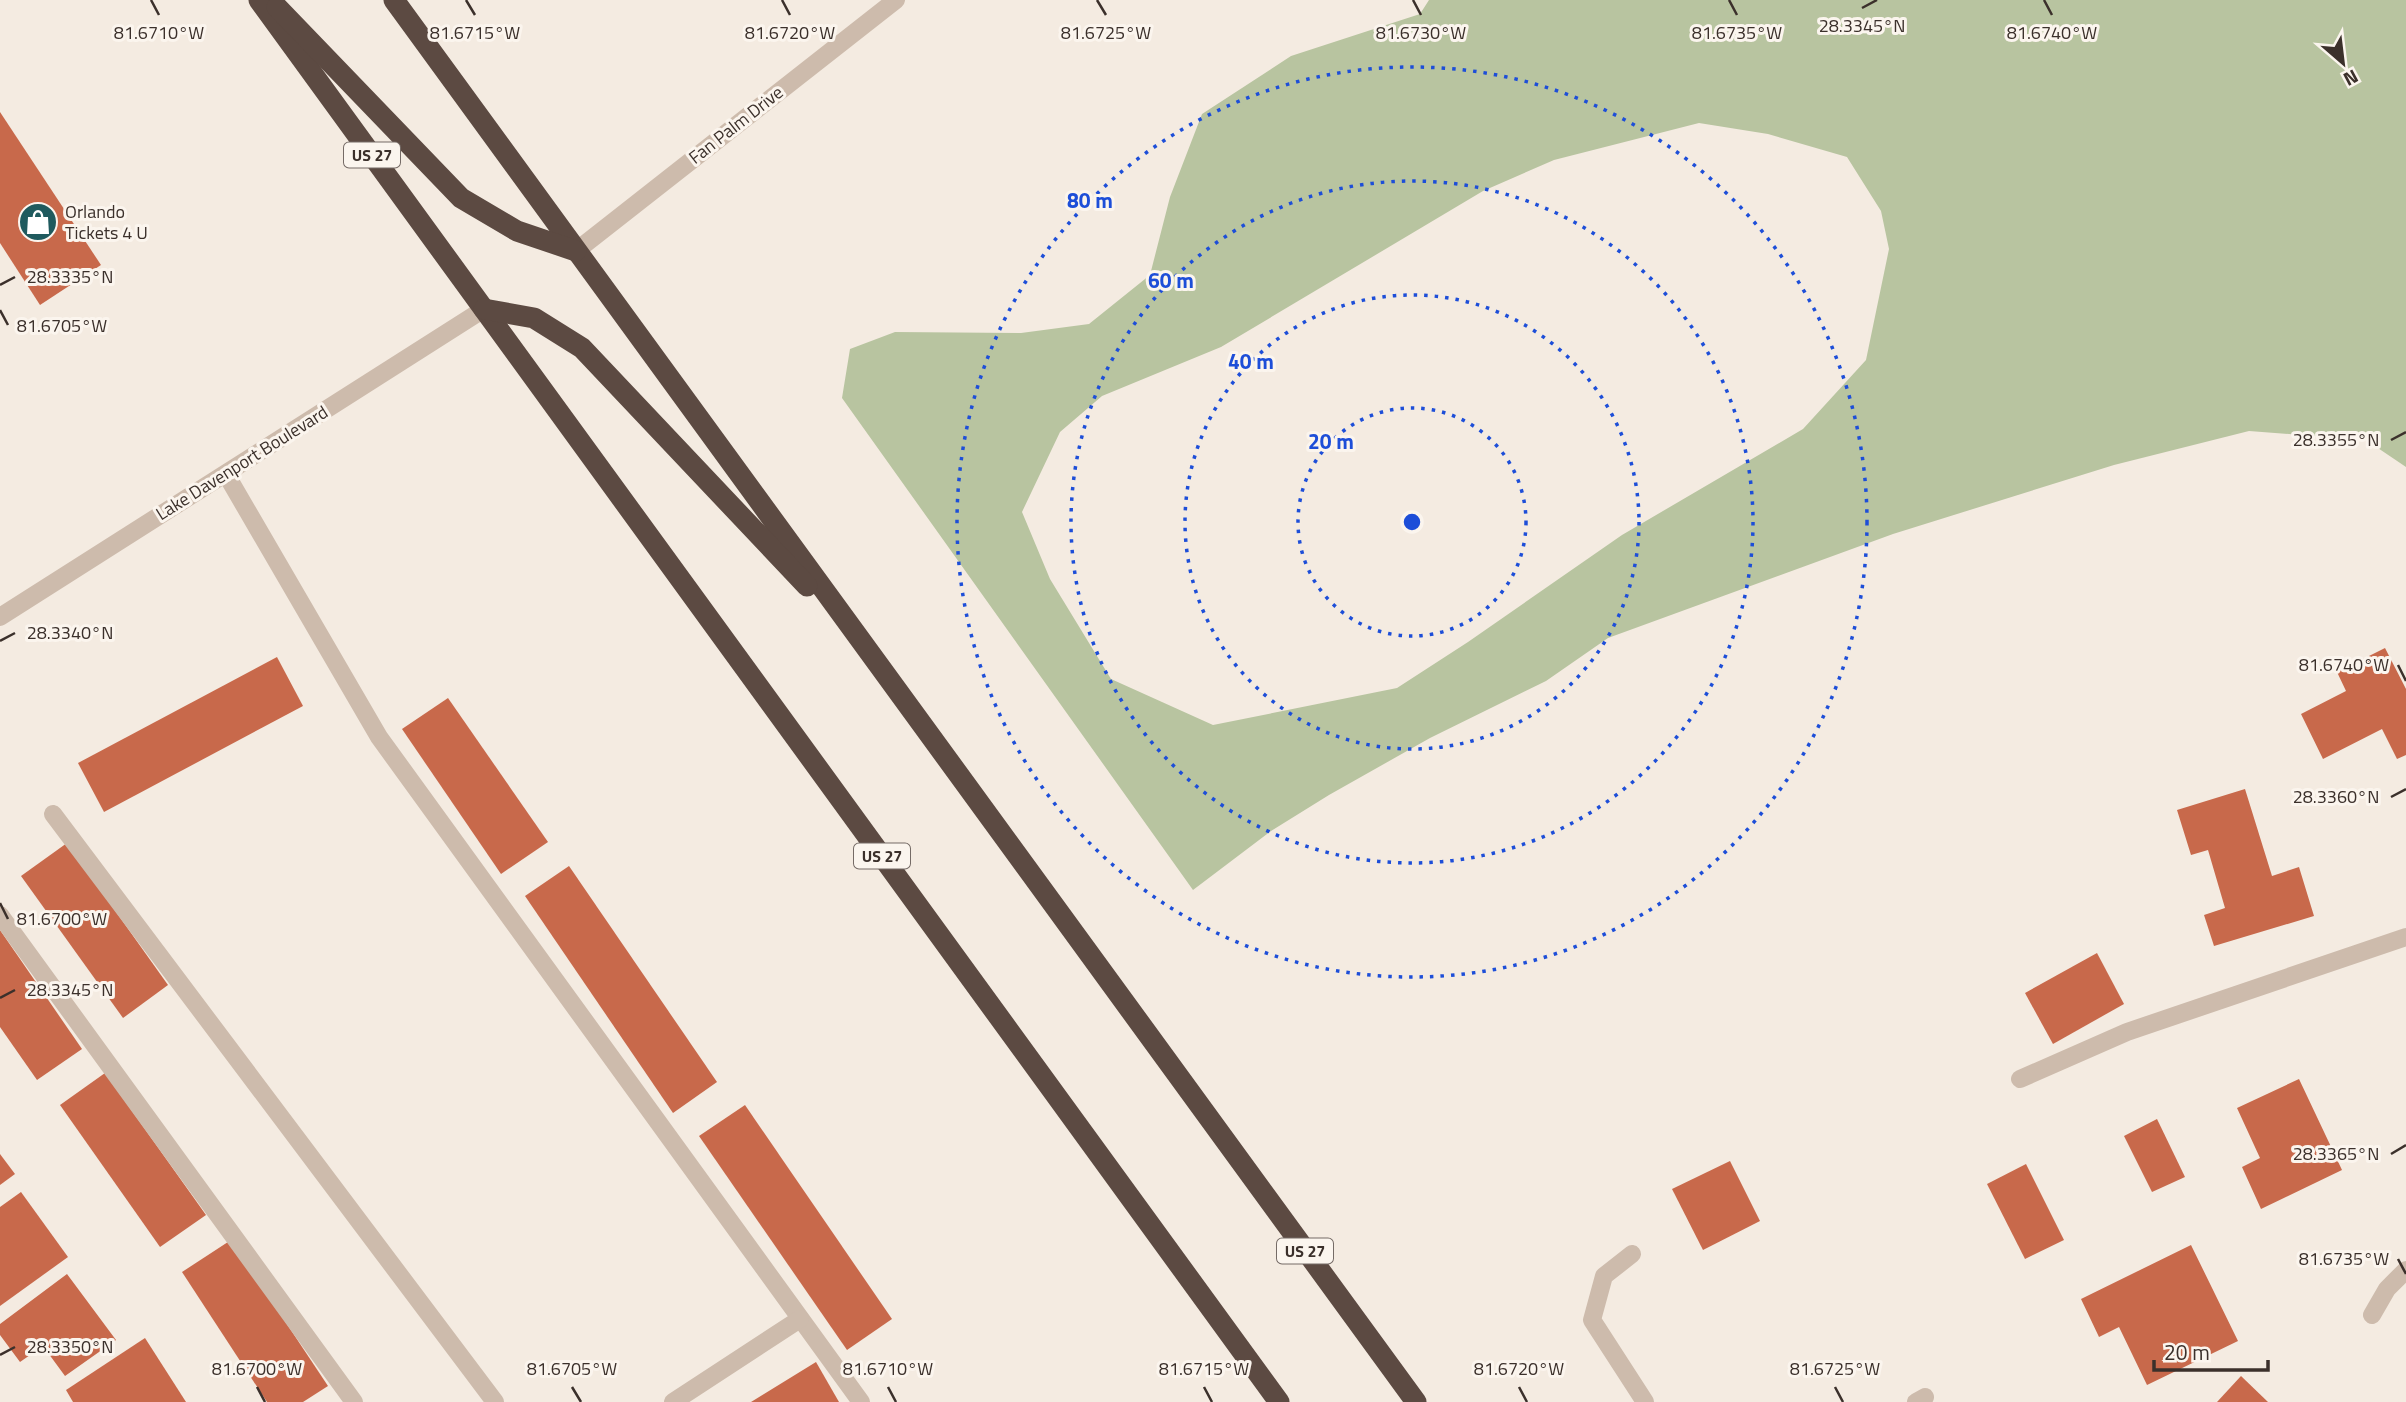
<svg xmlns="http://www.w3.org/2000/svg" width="2406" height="1402" viewBox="0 0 2406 1402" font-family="'Titillium Web',sans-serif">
	<rect width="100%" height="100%" fill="#f4ebe1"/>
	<path fill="#b8c4a0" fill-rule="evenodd" d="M 1429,0 L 2406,0 L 2406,467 L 2366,440 L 2249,431 L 2114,465 L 1893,534 L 1608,638 L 1546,681 L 1430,738 L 1329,795 L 1271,831 L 1193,890 L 842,398 L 850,349 L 895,332 L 1021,333 L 1089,324 L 1150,275 L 1170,197 L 1202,114 L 1291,56 L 1420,14 ZM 1699,123 L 1768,134 L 1847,157 L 1881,211 L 1889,249 L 1866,360 L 1803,429 L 1622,535 L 1468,642 L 1397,688 L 1213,725 L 1111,679 L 1050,579 L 1022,512 L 1060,432 L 1102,396 L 1221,347 L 1483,191 L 1554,160 Z"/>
	<g fill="#c8694b">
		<polygon points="0,112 101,265 40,305 0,243"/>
		<polygon points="2385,648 2406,689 2406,755 2397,759 2382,729 2323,759 2301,714 2346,691 2337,672"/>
		<polygon points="277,657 303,706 104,812 78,763"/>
		<polygon points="448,698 548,842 501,874 402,729"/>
		<polygon points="2245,789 2272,876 2299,867 2314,916 2214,946 2204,915 2225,908 2208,850 2191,855 2177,810"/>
		<polygon points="67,843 168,985 123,1018 21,876"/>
		<polygon points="569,866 717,1082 673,1113 525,896"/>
		<polygon points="0,930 82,1049 37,1080 0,1027"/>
		<polygon points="2097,953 2124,1004 2053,1044 2025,993"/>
		<polygon points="105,1073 206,1215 160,1247 60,1105"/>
		<polygon points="2299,1079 2342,1170 2261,1209 2242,1167 2260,1158 2237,1108"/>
		<polygon points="745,1105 892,1319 847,1350 699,1136"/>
		<polygon points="2157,1119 2185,1177 2152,1192 2124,1136"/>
		<polygon points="0,1154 15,1174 0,1185"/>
		<polygon points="1730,1161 1760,1221 1703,1250 1672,1189"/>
		<polygon points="2026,1164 2064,1240 2025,1259 1987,1184"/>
		<polygon points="21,1192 68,1257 0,1306 0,1207"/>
		<polygon points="231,1240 328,1386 303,1402 267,1402 182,1272"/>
		<polygon points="2191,1245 2238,1341 2147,1385 2119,1327 2099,1337 2081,1299"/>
		<polygon points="67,1274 116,1340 65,1376 43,1346 20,1362 0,1335 0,1324"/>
		<polygon points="145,1338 186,1402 73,1402 66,1390"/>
		<polygon points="816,1362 839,1402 751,1402"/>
		<polygon points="2241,1376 2268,1402 2217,1402"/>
	</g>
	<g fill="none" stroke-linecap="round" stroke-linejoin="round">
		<g stroke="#cdbbac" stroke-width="18">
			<polyline points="226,474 379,737 861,1402"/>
			<polyline points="53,814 495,1402"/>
			<polyline points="0,915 354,1402"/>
			<polyline points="2020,1079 2127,1032 2406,937"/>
			<polyline points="1632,1254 1604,1276 1592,1320 1645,1402"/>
			<polyline points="673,1402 800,1319"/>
			<polyline points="1916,1402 1925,1397"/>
		</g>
		<g stroke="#cdbbac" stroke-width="18">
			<polyline points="576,251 896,0"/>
			<polyline points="0,617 484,309"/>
			<polyline points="2372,1315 2387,1289 2406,1270"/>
		</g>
		<g stroke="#5c4a42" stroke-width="21">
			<polyline points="259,0 1279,1402"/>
			<polyline points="394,0 1416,1402"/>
			<polyline points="277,7 461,198 517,231 576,251"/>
			<polyline points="484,309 534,318 582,348 807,586"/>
		</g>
	</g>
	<path fill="none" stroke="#3b302b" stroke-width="2.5" d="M 151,0 L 159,15M 466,0 L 475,15M 782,0 L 790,15M 1097,0 L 1106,15M 1413,0 L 1421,15M 1729,0 L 1737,15M 2044,0 L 2052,15M 1862,8 L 1877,0M 0,285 L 15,277M 0,310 L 8,325M 2391,440 L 2406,432M 0,641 L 15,633M 2398,665 L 2406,681M 2391,797 L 2406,789M 0,903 L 8,919M 0,998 L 15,990M 2391,1154 L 2406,1145M 2398,1259 L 2406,1274M 0,1355 L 15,1347M 257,1387 L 265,1402M 572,1387 L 581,1402M 888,1387 L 896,1402M 1204,1387 L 1212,1402M 1519,1387 L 1527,1402M 1835,1387 L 1843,1402"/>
	<g fill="none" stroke="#1d4ed8" stroke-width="3.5" stroke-dasharray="3.5 7">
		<circle cx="1412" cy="522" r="114"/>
		<circle cx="1412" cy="522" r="227"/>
		<circle cx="1412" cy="522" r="341"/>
		<circle cx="1412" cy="522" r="455"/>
	</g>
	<defs>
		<symbol id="shop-disc" viewBox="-11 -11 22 22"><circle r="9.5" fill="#1f5a5e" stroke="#fbf5ee"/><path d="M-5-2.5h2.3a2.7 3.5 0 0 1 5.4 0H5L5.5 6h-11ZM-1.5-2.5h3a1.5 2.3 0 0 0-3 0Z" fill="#fff"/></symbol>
	</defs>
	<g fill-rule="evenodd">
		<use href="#shop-disc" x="16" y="200" width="44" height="44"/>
	</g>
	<g text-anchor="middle" stroke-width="6" stroke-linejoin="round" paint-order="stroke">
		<g fill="#fbf5ee" stroke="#756b66" stroke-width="2">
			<rect x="344" y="142.5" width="56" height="25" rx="5"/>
			<rect x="854" y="843.5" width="56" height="25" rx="5"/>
			<rect x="1277" y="1238.5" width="56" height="25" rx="5"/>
		</g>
		<g font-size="16" font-weight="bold" fill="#3b302b">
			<text x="372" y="161">US 27</text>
			<text x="882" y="862">US 27</text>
			<text x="1305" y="1257">US 27</text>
		</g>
		<g font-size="18" fill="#3b302b" stroke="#fbf5ee">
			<text transform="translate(736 125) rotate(-38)" y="6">Fan Palm Drive</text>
			<text transform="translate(242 463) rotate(-32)" y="6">Lake Davenport Boulevard</text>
		</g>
		<g font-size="18" fill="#3b302b" stroke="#fbf5ee" text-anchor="start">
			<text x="65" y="218">Orlando<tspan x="65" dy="21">Tickets 4 U</tspan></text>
		</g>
	</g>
	<g font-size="18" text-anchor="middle" fill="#3b302b" stroke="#fbf5ee" stroke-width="6" stroke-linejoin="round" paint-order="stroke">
		<text x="1862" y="32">28.3345°N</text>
		<text x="159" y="39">81.6710°W</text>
		<text x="475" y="39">81.6715°W</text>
		<text x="790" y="39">81.6720°W</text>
		<text x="1106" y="39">81.6725°W</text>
		<text x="1421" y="39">81.6730°W</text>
		<text x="1737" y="39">81.6735°W</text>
		<text x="2052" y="39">81.6740°W</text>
		<text x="70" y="283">28.3335°N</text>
		<text x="62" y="332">81.6705°W</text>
		<text x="2336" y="446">28.3355°N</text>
		<text x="70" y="639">28.3340°N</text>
		<text x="2344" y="671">81.6740°W</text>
		<text x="2336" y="803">28.3360°N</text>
		<text x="62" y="925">81.6700°W</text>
		<text x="70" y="996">28.3345°N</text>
		<text x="2336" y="1160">28.3365°N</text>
		<text x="2344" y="1265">81.6735°W</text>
		<text x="70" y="1353">28.3350°N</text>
		<text x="257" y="1375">81.6700°W</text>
		<text x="572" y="1375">81.6705°W</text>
		<text x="888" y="1375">81.6710°W</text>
		<text x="1204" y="1375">81.6715°W</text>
		<text x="1519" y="1375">81.6720°W</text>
		<text x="1835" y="1375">81.6725°W</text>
	</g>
	<circle cx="1412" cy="522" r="10" fill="#1d4ed8" stroke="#fbf5ee" stroke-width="3.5"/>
	<g font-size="21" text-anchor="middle" font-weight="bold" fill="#1d4ed8" stroke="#fbf5ee" stroke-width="6" stroke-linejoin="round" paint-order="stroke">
		<text x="1090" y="208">80 m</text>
		<text x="1171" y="288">60 m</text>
		<text x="1251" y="369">40 m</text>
		<text x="1331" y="449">20 m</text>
	</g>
	<g transform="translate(2343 63) rotate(152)" stroke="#fbf5ee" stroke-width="5" paint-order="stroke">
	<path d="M0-5L12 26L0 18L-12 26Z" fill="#3b302b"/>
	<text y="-10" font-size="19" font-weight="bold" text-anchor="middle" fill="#3b302b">N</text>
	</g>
	<path d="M2154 1360v10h114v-10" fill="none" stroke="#3b302b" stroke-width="3.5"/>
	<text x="2164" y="1360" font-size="21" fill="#3b302b" stroke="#fbf5ee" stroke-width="5" paint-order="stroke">20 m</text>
</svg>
